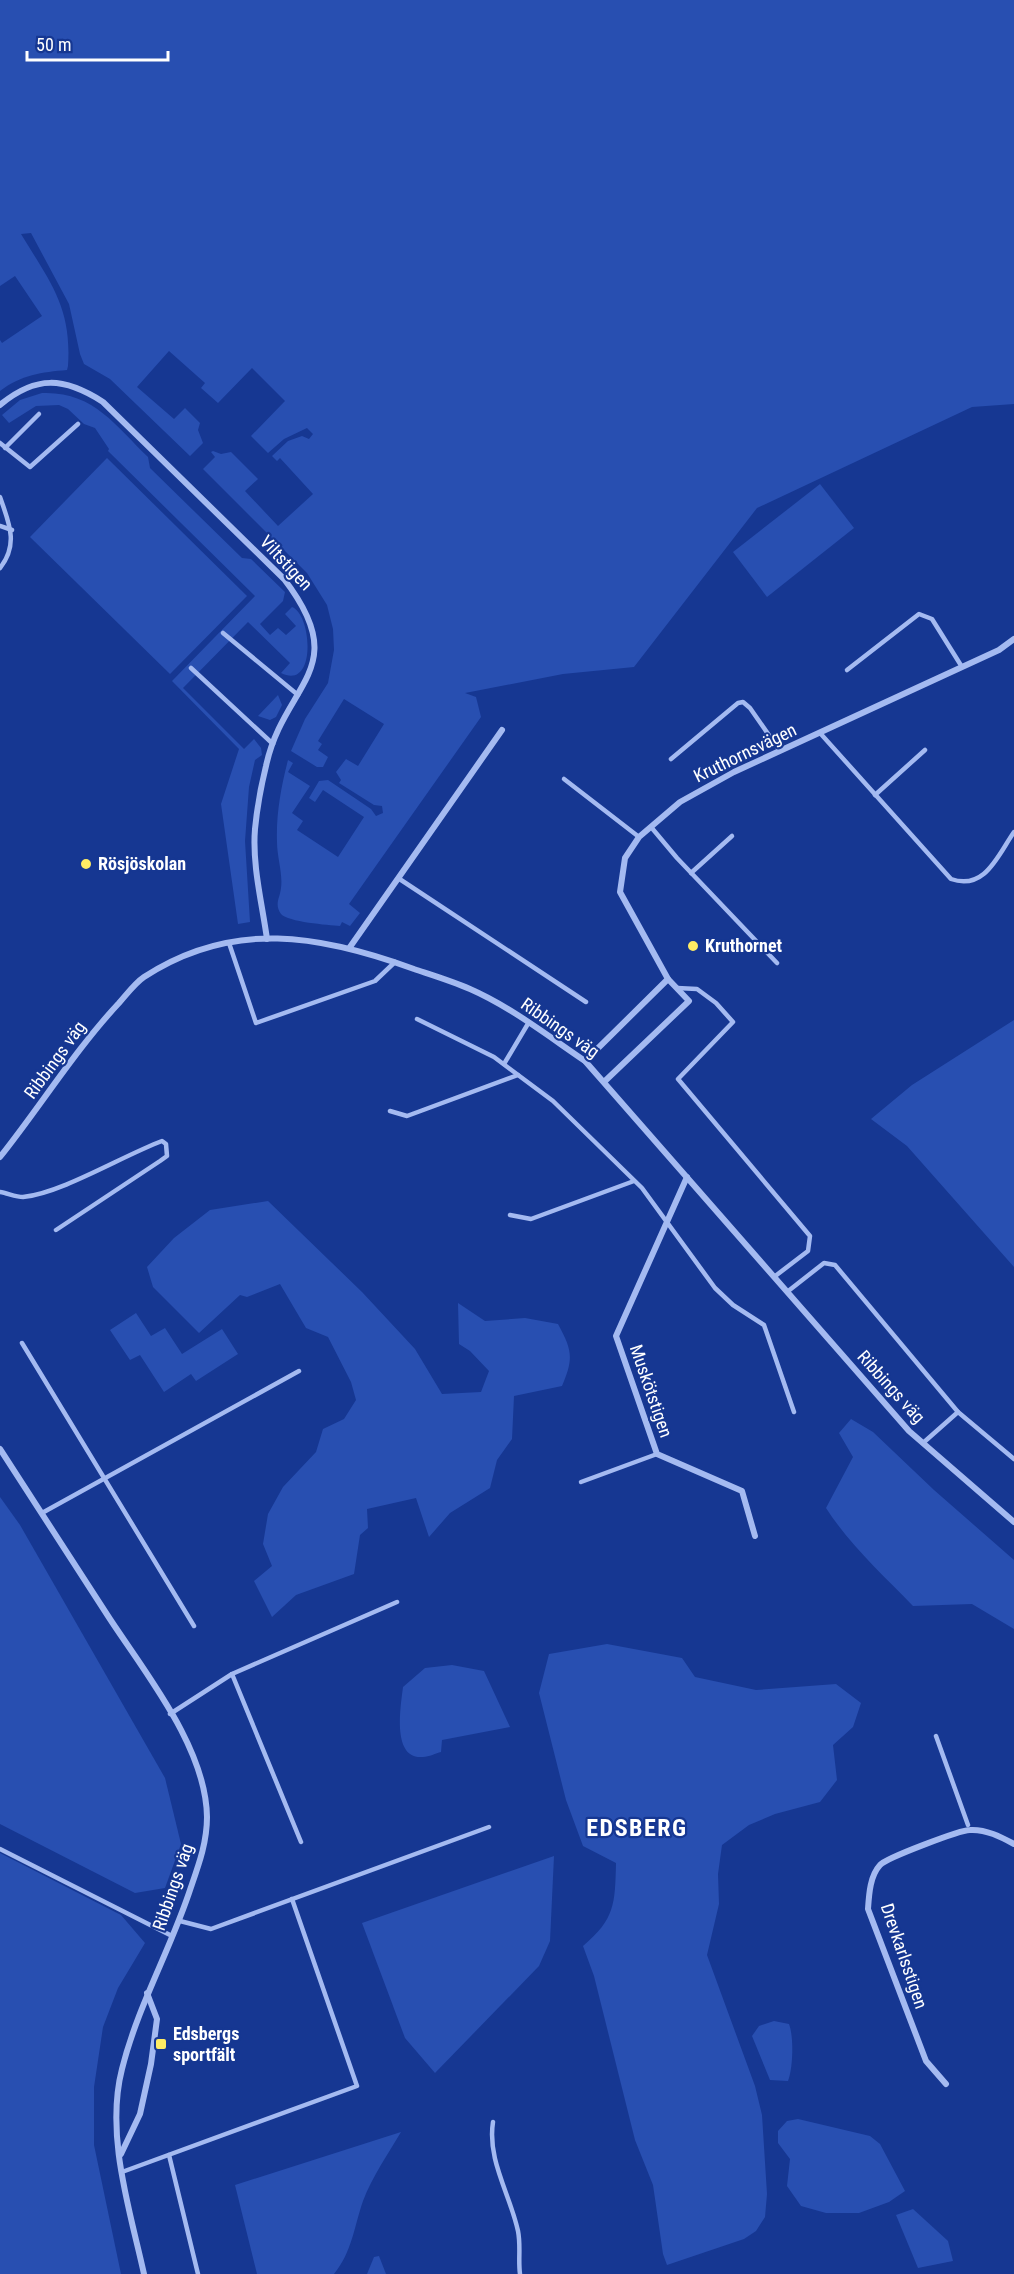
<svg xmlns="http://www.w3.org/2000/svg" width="1014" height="2274" viewBox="0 0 1014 2274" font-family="'Roboto Condensed',sans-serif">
	<rect width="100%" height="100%" fill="#163792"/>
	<g fill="#284fb1">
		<path d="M 0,0 L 1014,0 L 1014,404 L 972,407 L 757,508 L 634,667 L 563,674 L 465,693 L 476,697 L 481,717 L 349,904 L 360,913 L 350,926 L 342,922 L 340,926 C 328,925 288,922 281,914 C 274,904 280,898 281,888 C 283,874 277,857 277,842 C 276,814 281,787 288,760 L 293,763 L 288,772 L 310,786 L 292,813 L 303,821 L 297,830 L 338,857 L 364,817 L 323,790 L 315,802 L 309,798 L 319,781 L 328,780 L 371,809 L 376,816 L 383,813 L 382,806 L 374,805 L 339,783 L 341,780 L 336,772 L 346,759 L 358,766 L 384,724 L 344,699 L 318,741 L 322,744 L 318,750 L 328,757 L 323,767 L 317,767 L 291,751 L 305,719 L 328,683 L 334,650 L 333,629 L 327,605 L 307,573 L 203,469 L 215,457 L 211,452 L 213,451 L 221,454 L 231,452 L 258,479 L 245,491 L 278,526 L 313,494 L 280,458 L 277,461 L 272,456 L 288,441 L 302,436 L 309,439 L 313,434 L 307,428 L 284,439 L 268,453 L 251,436 L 285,401 L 252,368 L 218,403 L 201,388 L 205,383 L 169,351 L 137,387 L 174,419 L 185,408 L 200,423 L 198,430 L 203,443 L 190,456 L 110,379 L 84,364 L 80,354 L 69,304 L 31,233 L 21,234 C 50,282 72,307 68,366 L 67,370 C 42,372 21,375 0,391 L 0,340 L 2,343 L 42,316 L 15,276 L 0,286 Z"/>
		<path d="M 42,393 C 93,391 115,425 148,457 L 150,468 L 242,558 L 251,559 L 285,592 L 283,601 L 260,624 L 270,635 L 278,628 L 286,635 L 296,626 L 285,614 L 292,607 C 312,614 317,691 281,673 L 290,663 L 248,622 L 183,688 L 244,749 L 254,739 L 261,748 L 262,755 L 255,760 L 249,787 L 245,841 L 250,922 L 238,924 L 221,804 L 239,749 L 172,681 L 255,596 L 108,451 L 109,449 L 95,428 L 84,424 L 68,409 L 59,405 L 36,406 L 9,423 L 2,415 L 20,400 Z"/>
		<polygon points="107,458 247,596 170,674 30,537"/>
		<polygon points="820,484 854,528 767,597 733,552"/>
		<polygon points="278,695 282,705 276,717 270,720 258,716"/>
		<polygon points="1014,1020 1014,1267 907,1146 871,1119 912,1085"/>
		<path d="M 268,1201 L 362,1292 L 415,1349 L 442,1394 L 481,1392 L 489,1371 L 470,1351 L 459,1344 L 458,1303 L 485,1321 L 525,1318 L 558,1324 C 572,1350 574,1358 562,1386 L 514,1396 L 512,1439 L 497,1460 L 490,1488 L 450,1513 L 429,1537 L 416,1498 L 367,1509 L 368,1528 L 360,1535 L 354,1574 L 296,1595 L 272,1617 L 254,1581 L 272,1566 L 263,1544 L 268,1514 L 283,1487 L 316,1452 L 323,1429 L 344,1419 L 356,1400 L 351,1382 L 328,1337 L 306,1328 L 280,1284 L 247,1297 L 240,1295 L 199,1333 L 153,1287 L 147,1267 L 174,1238 L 210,1210 Z"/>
		<polygon points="136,1313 151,1336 165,1328 182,1354 222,1329 238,1354 196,1381 191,1374 164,1392 140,1355 130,1360 110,1330"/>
		<path d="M 851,1419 L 873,1432 L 934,1490 L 1014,1560 L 1014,1629 L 972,1604 L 913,1606 C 882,1574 850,1545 826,1508 L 853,1457 L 839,1433 Z"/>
		<polygon points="0,1497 20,1525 165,1778 181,1844 165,1888 135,1893 0,1824"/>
		<path d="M 607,1644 L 682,1658 L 695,1677 L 756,1690 L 836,1684 L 861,1703 L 853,1727 L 833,1745 L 837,1780 L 820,1802 L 775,1814 L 749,1825 L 722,1845 L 718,1874 L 719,1904 L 707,1955 L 755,2086 L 762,2115 L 767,2194 L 765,2217 L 756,2231 L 744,2239 L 667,2265 L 663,2254 L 653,2185 L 635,2140 L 594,1976 L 583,1946 C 615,1919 615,1904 616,1863 L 583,1846 L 566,1800 L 539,1693 L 549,1654 Z"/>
		<path d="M 452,1665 L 484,1671 L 510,1727 L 442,1740 L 441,1752 C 436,1753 429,1757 423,1757 C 391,1760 401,1705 403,1687 L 425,1668 Z"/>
		<polygon points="0,1853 121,1915 145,1943 118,1988 103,2027 94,2087 94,2145 121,2274 0,2274"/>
		<polygon points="554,1856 550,1941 539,1966 435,2073 405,2038 362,1923"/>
		<path d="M 774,2021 L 789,2024 C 794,2037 793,2068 788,2081 L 770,2080 L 752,2036 L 759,2026 Z"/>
		<polygon points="798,2119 870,2136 880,2144 905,2191 889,2202 859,2213 826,2213 801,2206 787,2186 790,2159 778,2143 778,2131 787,2121"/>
		<path d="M 401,2132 C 388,2154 372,2177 363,2201 C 354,2227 352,2252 334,2274 L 257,2274 L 235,2185 Z"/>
		<polygon points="913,2209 948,2241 953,2261 918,2268 896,2215"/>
		<polygon points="379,2256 386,2274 367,2274 374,2257"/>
	</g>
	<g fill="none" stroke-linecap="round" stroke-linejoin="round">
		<g stroke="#a4baf1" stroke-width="4.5">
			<polyline points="0,443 30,467 78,424"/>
			<polyline points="5,448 39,414"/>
			<path d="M 0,497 C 9,523 19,544 0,568"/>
			<polyline points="0,526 12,530"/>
			<polyline points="223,633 298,695"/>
			<polyline points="191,668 273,744"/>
			<polyline points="847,670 919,614 932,619 962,667"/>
			<path d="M 820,733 L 951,879 C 985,891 998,855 1014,832"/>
			<polyline points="671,759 738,703 743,702 750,708 780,751"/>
			<polyline points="564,779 639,837"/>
			<polyline points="875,795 925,750"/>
			<polyline points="651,827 677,858 777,963"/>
			<polyline points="691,873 732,836"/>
			<polyline points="398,878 586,1002"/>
			<polyline points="229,943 256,1023 375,981 395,962"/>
			<polyline points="677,988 697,989 716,1003 733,1022 678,1079 810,1236 808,1251 774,1277"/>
			<polyline points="417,1019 494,1057 553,1101 642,1188 715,1288 733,1305 764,1325 794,1412"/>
			<polyline points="504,1064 529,1022"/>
			<polyline points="390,1111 407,1116 518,1075"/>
			<path d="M 0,1192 C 7,1193 16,1197 23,1197 C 62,1193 122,1156 162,1141 L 166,1144 L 167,1156 L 160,1161 L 56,1230"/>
			<polyline points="510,1215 531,1219 634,1181"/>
			<polyline points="787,1292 824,1263 835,1265 958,1412 1014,1459"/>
			<polyline points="22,1343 194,1626"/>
			<polyline points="923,1443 958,1412"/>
			<polyline points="581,1482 657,1454"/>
			<polyline points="42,1513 299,1371"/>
			<polyline points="232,1674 301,1842"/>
			<polyline points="170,1714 232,1674 397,1602"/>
			<polyline points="936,1736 968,1825"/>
			<polyline points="0,1849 172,1936"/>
			<polyline points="180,1921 211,1929 489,1827"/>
			<path d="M 493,2122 C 487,2160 510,2194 518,2231 C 521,2246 518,2260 520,2274"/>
			<polyline points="169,2155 198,2274"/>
			<polyline points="122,2172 357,2086 292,1899"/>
		</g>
		<g stroke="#a4baf1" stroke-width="6">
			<path d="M 0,405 C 36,375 64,377 103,402 L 284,579 C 354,670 284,682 266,766 C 261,786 257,809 255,829 C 252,865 262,903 267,939"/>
			<polyline points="350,947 502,730"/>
			<polyline points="585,1061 668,979"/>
			<polyline points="605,1081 689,1001 668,979 620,892 625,858 639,837 680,802 734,772 999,650 1014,639"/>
			<path d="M 0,1157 C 40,1107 75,1050 119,1003 C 127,994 135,983 144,977 C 233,919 321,935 414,969 C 432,975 452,981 470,989 C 511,1007 548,1036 585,1061 L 909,1431 L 1014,1522"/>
			<polyline points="687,1177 616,1336 657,1454 742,1491 755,1536"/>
			<path d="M 0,1449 C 36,1504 72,1560 108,1616 C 145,1673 206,1747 207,1817 C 207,1842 199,1864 191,1887 C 171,1949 138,2005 122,2069 C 105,2135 130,2210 144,2274"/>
			<path d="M 946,2084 L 926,2061 L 868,1909 C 869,1894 870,1876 880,1865 C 886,1858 960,1830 970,1830 C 986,1829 1001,1837 1014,1844"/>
			<polyline points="121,2154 140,2114 151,2064 157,2019 147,1993"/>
		</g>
	</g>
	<g fill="#ffec64" stroke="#163792" stroke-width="2">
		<circle cx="86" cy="864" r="6"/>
		<circle cx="693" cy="946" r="6"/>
		<rect x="155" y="2038" width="12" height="12" rx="3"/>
	</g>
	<g text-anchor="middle" stroke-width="4.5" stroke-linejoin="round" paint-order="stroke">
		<g font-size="18" fill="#fff" stroke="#163792">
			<text transform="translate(286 563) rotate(47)" y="6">Viltstigen</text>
			<text transform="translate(745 753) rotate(-26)" y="6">Kruthornsvägen</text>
			<text transform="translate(560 1028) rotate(35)" y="6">Ribbings väg</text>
			<text transform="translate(55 1060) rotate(-54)" y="6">Ribbings väg</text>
			<text transform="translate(891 1387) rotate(48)" y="6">Ribbings väg</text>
			<text transform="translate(651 1391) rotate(71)" y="6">Muskötstigen</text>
			<text transform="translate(173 1887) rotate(-71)" y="6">Ribbings väg</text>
			<text transform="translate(904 1956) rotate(71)" y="6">Drevkarlsstigen</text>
		</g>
		<g font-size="18" font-weight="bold" fill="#fff" stroke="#163792" text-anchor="start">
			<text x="98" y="870">Rösjöskolan</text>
			<text x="705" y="952">Kruthornet</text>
			<text x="173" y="2040">Edsbergs<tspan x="173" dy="21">sportfält</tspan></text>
		</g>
		<g font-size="24" font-weight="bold" letter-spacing="1.5" fill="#fff" stroke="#163792">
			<text x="637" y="1836">EDSBERG</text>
		</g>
	</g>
	<path d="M27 51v9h141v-9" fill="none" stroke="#ffffff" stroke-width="3"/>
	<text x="36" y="51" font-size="18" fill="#ffffff" stroke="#163792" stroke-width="4.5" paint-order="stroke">50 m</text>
</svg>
